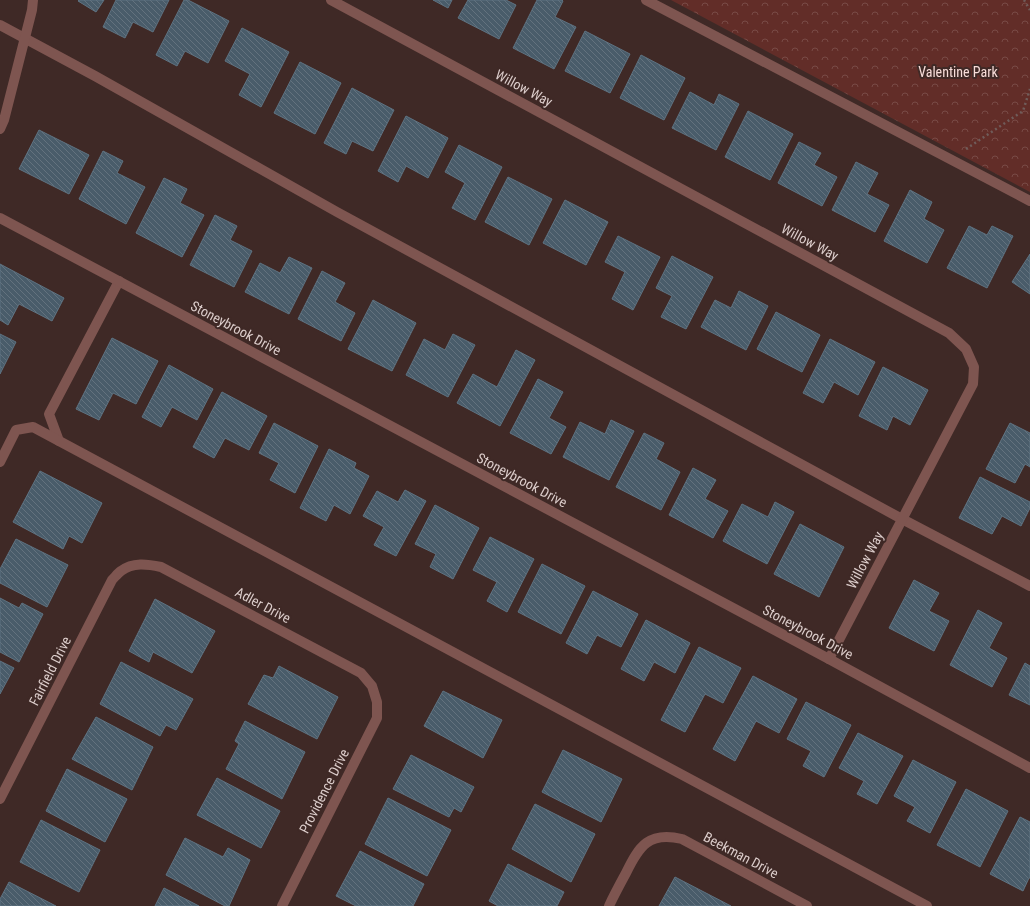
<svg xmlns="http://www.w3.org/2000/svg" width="1030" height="906" viewBox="0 0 1030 906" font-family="'Roboto Condensed',sans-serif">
	<defs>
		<pattern id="park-crowns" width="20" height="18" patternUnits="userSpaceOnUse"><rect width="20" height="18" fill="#622d28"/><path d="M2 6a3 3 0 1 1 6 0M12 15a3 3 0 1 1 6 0" fill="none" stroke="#784a46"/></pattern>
		<pattern id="building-back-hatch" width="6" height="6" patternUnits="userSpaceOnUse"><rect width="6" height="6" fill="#495c6a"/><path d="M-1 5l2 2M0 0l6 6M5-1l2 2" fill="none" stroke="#63727e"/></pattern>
	</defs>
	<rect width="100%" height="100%" fill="#3f2926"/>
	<polygon fill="url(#park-crowns)" points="671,0 1030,0 1030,192"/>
	<g fill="url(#building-back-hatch)" stroke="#5e7281">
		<polygon points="79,0 104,0 96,12 78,1"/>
		<polygon points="116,0 169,0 153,32 133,22 125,38 103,27"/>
		<polygon points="184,0 188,0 229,21 208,63 185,51 177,66 156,55"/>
		<polygon points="433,0 452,0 448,8"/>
		<polygon points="468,0 506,0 516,5 499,39 458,18"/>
		<polygon points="537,0 562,0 563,1 555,17 576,27 554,69 513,48"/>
		<polygon points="242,28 289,52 261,107 239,95 250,74 225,61"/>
		<polygon points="585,31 630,54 610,93 565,71"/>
		<polygon points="641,55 685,78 664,120 620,98"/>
		<polygon points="300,62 341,83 315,134 274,113"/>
		<polygon points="352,88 394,110 373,151 352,141 346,154 324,143"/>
		<polygon points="690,92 714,105 719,94 739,104 716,150 672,128"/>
		<polygon points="748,111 793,134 770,180 725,157"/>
		<polygon points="406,116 448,138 428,178 406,166 398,182 378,171"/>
		<polygon points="39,130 89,155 69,194 19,169"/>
		<polygon points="799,142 821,153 814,165 837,177 822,206 778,183"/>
		<polygon points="459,145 502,167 475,220 452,208 465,183 445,172"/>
		<polygon points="103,151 123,161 117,173 145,187 126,224 79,199"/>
		<polygon points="856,162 878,173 867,194 889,205 875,232 832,210"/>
		<polygon points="508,177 552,199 529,245 485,222"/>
		<polygon points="164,178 187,189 180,203 204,215 182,257 136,233"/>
		<polygon points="910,190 932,202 924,219 944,230 927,263 884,241"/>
		<polygon points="565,200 608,222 586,265 543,243"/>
		<polygon points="215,215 237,226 230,240 252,251 234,287 190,265"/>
		<polygon points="969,226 987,235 992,226 1013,236 987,288 947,268"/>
		<polygon points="618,236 660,257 633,310 612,299 625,272 605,262"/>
		<polygon points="1030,254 1030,294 1012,282"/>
		<polygon points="672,256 713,277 686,329 661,317 672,296 656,288"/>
		<polygon points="289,257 312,268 289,314 245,292 260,263 280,273"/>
		<polygon points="0,264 64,298 52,321 19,304 8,325 0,320"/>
		<polygon points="322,271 345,283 335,302 355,313 341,341 298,319"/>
		<polygon points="739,291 768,306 746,350 701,327 715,300 731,308"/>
		<polygon points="373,300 416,323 392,371 348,349"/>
		<polygon points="776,312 820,335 802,372 757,349"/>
		<polygon points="0,334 16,342 0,374"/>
		<polygon points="453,334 475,345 448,397 406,375 424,339 445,350"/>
		<polygon points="112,338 158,361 136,404 113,393 99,420 76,409"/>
		<polygon points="830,339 875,362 858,395 834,382 823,403 803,393"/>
		<polygon points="516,350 535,360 500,426 457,403 473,374 497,387"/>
		<polygon points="169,365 213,389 197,420 172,407 161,427 142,417"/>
		<polygon points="883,367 928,390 910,425 893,416 887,430 859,416"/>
		<polygon points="538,379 563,392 549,418 566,427 551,454 510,433"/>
		<polygon points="222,392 267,416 249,450 225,438 214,458 193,447"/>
		<polygon points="611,420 634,431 609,480 563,457 580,422 605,434"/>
		<polygon points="274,423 318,446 295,493 270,480 279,463 259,453"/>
		<polygon points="1010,423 1030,433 1030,467 1025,464 1015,483 986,469"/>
		<polygon points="644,433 664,443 656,459 680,472 661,510 616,487"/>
		<polygon points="329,449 356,463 354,468 369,476 350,514 334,505 326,521 300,508"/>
		<polygon points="693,468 716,480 705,499 728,511 713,538 669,515"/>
		<polygon points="40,471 102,503 82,543 69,536 63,549 13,522"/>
		<polygon points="980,477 1030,502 1030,508 1021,526 1002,516 992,534 959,518"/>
		<polygon points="405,490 426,501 396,556 374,545 384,527 363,516 377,491 398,502"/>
		<polygon points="775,502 794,512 767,564 723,541 742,504 768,517"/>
		<polygon points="435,505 479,528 453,579 430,567 436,554 415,544"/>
		<polygon points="800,524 844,547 819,597 774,574"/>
		<polygon points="490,537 534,559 507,612 487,601 497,582 473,570"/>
		<polygon points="16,539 68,565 47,607 0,583 0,569"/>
		<polygon points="542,564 585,586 561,634 518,612"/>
		<polygon points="914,580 939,593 929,611 949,621 934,651 889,628"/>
		<polygon points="593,591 638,614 621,647 597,635 587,654 566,643"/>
		<polygon points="0,598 19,608 22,603 43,614 19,662 0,652"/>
		<polygon points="155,599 215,631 192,673 153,652 149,662 129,651"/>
		<polygon points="978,610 1002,623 989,648 1007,658 992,687 950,665"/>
		<polygon points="646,620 690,643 675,673 654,662 644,681 621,669"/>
		<polygon points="699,647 741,668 723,703 705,694 685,732 661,720"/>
		<polygon points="0,661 14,668 0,694"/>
		<polygon points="121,662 193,699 176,730 166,725 160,736 100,704"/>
		<polygon points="1025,663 1030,666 1030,705 1009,695"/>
		<polygon points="279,666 338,697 317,739 248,704 264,675 273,678"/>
		<polygon points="753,676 797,699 779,733 756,721 735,761 713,749"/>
		<polygon points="443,691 502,720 483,758 424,726"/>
		<polygon points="806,702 851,725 824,777 803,766 811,751 787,739"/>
		<polygon points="96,717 153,747 132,790 72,759"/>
		<polygon points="245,721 305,752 282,799 226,769 239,744 235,741"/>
		<polygon points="858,733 903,756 877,804 857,794 864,781 839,768"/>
		<polygon points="563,750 622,779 601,822 542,792"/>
		<polygon points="411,755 474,787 461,812 454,808 449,817 393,789"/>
		<polygon points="913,760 956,782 930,833 907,821 915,807 894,796"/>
		<polygon points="67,769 127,799 105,842 46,811"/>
		<polygon points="217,778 280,811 261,848 197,815"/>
		<polygon points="966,789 1008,811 980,867 937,845"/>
		<polygon points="388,798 451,830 427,876 365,844"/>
		<polygon points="535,804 595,834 571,882 512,849"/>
		<polygon points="1020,817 1030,822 1030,878 1029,878 1023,891 990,874"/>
		<polygon points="41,820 100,850 79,892 20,862"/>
		<polygon points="185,838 223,857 228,848 250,860 229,906 225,906 166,875"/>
		<polygon points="360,851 424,884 413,906 356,906 336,896"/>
		<polygon points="508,864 564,892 557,906 498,906 489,901"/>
		<polygon points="675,877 731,906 659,906"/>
		<polygon points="9,882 56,906 0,906 0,899"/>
		<polygon points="164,888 199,906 155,906"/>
	</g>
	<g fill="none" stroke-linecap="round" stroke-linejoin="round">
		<g stroke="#705c5a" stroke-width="2.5" stroke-dasharray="2 3" stroke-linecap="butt">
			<polyline points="1024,0 1030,10"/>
			<polyline points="966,149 1023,111 1030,89"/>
		</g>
		<g stroke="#7e5550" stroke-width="10">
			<polyline points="646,0 1030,201"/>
			<polyline points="0,25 95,76 337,212 902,519 1030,586"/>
			<polyline points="59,441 49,414 119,281"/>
			<polyline points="0,462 16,430 33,427 927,906"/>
		</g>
		<g stroke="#7e5550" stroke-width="10">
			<polyline points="331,0 949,333 966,349 974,367 973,384 829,659"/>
			<polyline points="0,129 4,120 32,10 33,0"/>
			<polyline points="0,218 829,659 1030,768"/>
			<path d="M 0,799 L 112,580 C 115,577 118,573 121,571 C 133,562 147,564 161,567 L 361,673 L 372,686 L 377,702 L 377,718 L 282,906"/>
			<path d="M 609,906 C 614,895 620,884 626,873 C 639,846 649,831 682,839 L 807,906"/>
		</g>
	</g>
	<g text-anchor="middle" stroke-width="4" stroke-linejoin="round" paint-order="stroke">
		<g font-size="14" fill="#f8ddd9" stroke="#3f2926">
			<text x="958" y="77">Valentine Park</text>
		</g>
		<g font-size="14" fill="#dccdcb" stroke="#3f2926">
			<text transform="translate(524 88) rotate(28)" y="5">Willow Way</text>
			<text transform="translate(810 242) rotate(28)" y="5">Willow Way</text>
			<text transform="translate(236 328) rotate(28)" y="5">Stoneybrook Drive</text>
			<text transform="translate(522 480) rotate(28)" y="5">Stoneybrook Drive</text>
			<text transform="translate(865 560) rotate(-62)" y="5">Willow Way</text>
			<text transform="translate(263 605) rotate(28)" y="5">Adler Drive</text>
			<text transform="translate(808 632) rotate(28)" y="5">Stoneybrook Drive</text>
			<text transform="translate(50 671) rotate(-63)" y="5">Fairfield Drive</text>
			<text transform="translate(324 791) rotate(-63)" y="5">Providence Drive</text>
			<text transform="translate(741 855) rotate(28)" y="5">Beekman Drive</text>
		</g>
	</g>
</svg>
